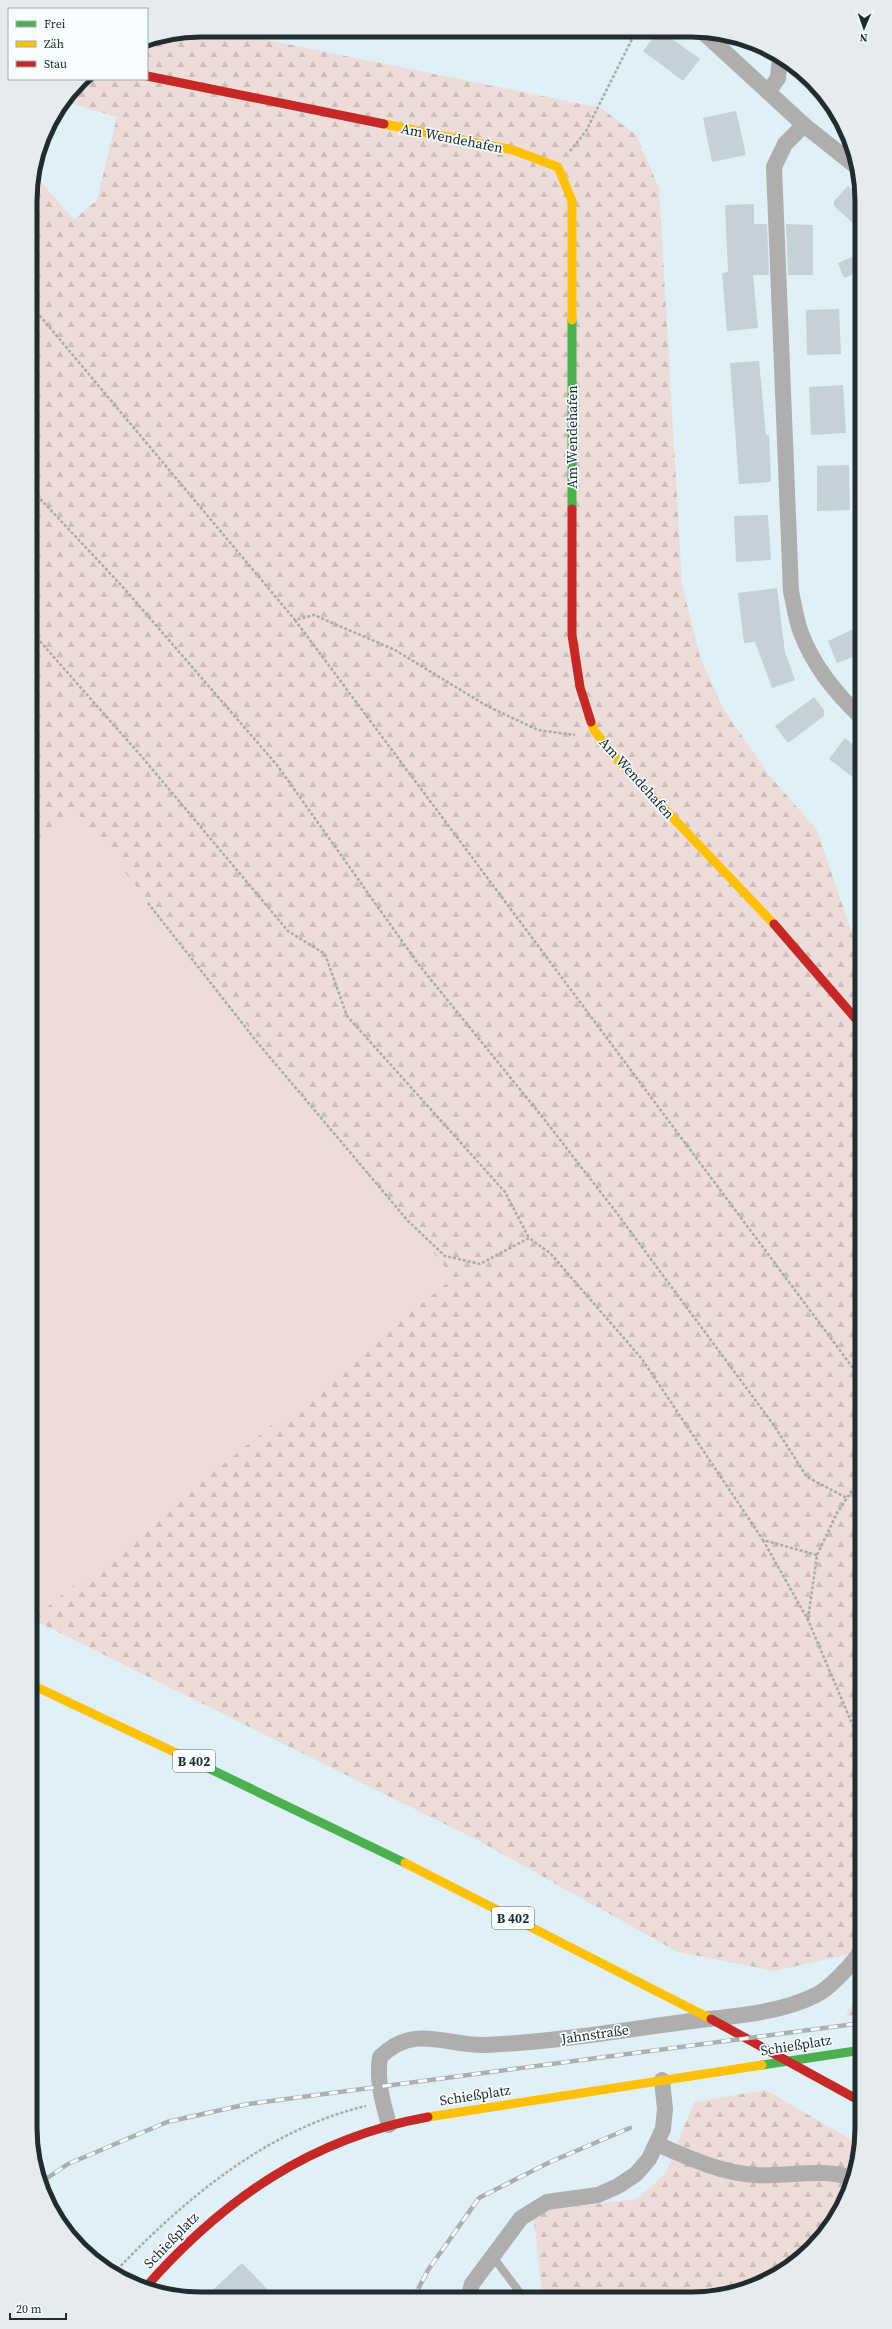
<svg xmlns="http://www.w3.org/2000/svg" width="892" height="2329" viewBox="0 0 892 2329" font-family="'Source Serif 4',serif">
	<defs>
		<pattern id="forest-firs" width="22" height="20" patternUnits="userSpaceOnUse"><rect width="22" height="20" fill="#eddcd8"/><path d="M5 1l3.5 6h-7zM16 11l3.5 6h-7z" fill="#cbbdba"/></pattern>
	</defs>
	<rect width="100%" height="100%" fill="#dff0f6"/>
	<g fill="url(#forest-firs)">
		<polygon points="201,30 218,30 601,108 636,135 659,188 682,584 700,657 723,708 768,774 817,830 862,963 862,1095 853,1107 862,1125 862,1951 775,1971 678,1952 479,1841 32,1619 453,1278 408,1221 356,1162 78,814 30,855 30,189 34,174 74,220 97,200 117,117 66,102 83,79 147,79 147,41"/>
		<polygon points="862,1985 862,2014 846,2016"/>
		<polygon points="766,2090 860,2145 849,2193 820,2241 777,2276 735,2293 691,2299 543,2298 533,2212 637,2199 666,2173 694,2102"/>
	</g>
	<polygon fill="#eddcd8" points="78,814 356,1162 408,1221 453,1278 32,1619 30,1618 30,855"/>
	<g fill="#c4d1d5">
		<polygon points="657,33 664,33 700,59 683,81 643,51"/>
		<polygon points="736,111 746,155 712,162 703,118"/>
		<polygon points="848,186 862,198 862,231 834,206 834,201"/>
		<polygon points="754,204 754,224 767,224 769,275 753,275 758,328 727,331 722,273 728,272 725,205"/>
		<polygon points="786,224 813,225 813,275 788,275"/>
		<polygon points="855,256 861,271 844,278 838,263"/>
		<polygon points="839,309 841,354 807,355 806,310"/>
		<polygon points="759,361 766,435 769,435 771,482 739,484 730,363"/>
		<polygon points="843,385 846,433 811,435 809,387"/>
		<polygon points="849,465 850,510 817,511 817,466"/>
		<polygon points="768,515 771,560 736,562 734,516"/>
		<polygon points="777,588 785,652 795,680 772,688 755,642 744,643 738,593"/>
		<polygon points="862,625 862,654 837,663 828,641"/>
		<polygon points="814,697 824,710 824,716 788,743 775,726"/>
		<polygon points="845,738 862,751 862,784 829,759"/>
		<polygon points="242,2263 274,2296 206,2296"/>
	</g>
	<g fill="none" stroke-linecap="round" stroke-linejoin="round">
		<g stroke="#a8aaac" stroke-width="2.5" stroke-dasharray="3 2" stroke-linecap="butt">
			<polyline points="570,151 586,131 635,33"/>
			<polyline points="30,304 295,620 314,615 395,650 487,706 538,730 575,735"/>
			<polyline points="30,488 122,586 277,765 419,965 544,1119 616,1212 773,1424 807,1477 847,1498"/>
			<polyline points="30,512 42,500"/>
			<polyline points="295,620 862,1380"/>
			<polyline points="30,630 142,757 288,931 325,954 347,1016 505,1192 529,1238"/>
			<polyline points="148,903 257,1042 408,1221 445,1256 480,1264 529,1238 550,1253 642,1359 763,1540 817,1555"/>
			<polyline points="763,1540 808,1620 862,1747"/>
			<polyline points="808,1619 817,1555 837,1513 862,1475"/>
			<path d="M 114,2273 C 182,2201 267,2129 366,2106"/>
		</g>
		<polyline stroke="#b0adad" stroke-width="8" points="493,2257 524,2298"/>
		<g stroke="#b0adad" stroke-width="16">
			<polyline points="704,33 804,125 858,168"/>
			<polyline points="768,92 778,78 780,57"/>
			<path d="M 804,125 L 785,144 L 774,167 L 791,591 C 794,605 796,620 801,633 C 814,667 836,694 862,718"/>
			<path d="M 389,2125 C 383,2103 376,2080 380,2057 C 415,2023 444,2046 486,2045 C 552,2042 618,2031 684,2022 C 727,2016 776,2015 816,1995 C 829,1989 856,1961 862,1948"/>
			<path d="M 657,2144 C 689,2158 721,2173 756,2175 C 782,2177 830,2167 852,2179"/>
			<polyline points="468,2298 472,2284 521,2218 547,2202 598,2195 618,2186 636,2174 649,2159 663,2129 665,2109 662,2080"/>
		</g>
		<g stroke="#4caf50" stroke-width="9">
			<polyline points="572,320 572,509"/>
			<polyline points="206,1767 405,1863"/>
			<polyline points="762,2065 862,2050"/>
		</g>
		<g stroke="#ffc107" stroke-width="9">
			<polyline points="384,124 513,150 558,167 572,201 572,320"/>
			<polyline points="591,722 594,730 612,754 774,924"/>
			<polyline points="30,1684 206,1767"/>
			<polyline points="405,1863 711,2019"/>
			<polyline points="428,2117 762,2065"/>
		</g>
		<g stroke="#c62828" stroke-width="9">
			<polyline points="147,76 384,124"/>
			<polyline points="572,509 572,635 580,687 591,722"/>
			<polyline points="774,924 862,1026"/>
			<polyline points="711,2019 862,2102"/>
			<path d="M 145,2288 C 222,2200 311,2138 428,2117"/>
		</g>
		<defs>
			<g id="rail">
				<polyline points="40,2183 68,2164 167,2122 248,2104 862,2023"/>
				<polyline points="414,2297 428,2270 479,2198 550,2162 630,2128"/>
			</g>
		</defs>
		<use href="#rail" stroke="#abafb1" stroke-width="4.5"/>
		<use href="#rail" stroke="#f7fdff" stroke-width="3" stroke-dasharray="9" stroke-linecap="butt"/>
	</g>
	<g text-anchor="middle" stroke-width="3.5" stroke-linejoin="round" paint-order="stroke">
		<g fill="#f7fdff" stroke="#606b6d" stroke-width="1">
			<rect x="173" y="1750" width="42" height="22" rx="3"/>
			<rect x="492" y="1907" width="42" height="22" rx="3"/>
		</g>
		<g font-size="13" font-weight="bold" fill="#202c2f">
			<text x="194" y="1766">B 402</text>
			<text x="513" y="1923">B 402</text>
		</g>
		<g font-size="14" fill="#202c2f" stroke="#f7fdff">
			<text transform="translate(452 138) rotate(11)" y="5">Am Wendehafen</text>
			<text transform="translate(572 437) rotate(-90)" y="5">Am Wendehafen</text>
			<text transform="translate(637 778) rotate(48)" y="5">Am Wendehafen</text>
			<text transform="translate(595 2034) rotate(-8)" y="5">Jahnstraße</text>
			<text transform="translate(796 2045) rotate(-9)" y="5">Schießplatz</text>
			<text transform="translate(475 2095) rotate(-9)" y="5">Schießplatz</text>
			<text transform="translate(171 2240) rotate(-46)" y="5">Schießplatz</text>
		</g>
	</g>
	<path d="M0 0H892V2329H0ZM201 37H691A164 164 0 0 1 855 201V2128A164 164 0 0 1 691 2292H201A164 164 0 0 1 37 2128V201A164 164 0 0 1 201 37Z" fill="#e6ecee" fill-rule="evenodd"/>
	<path fill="none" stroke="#202c2f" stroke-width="5" d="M201 37H691A164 164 0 0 1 855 201V2128A164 164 0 0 1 691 2292H201A164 164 0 0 1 37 2128V201A164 164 0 0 1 201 37Z"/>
	<rect x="8" y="8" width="140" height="72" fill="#f7fdff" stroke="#a1a9ac"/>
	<rect x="16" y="21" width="20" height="6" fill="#4caf50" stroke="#a1a9ac"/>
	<text x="44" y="28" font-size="12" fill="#202c2f">Frei</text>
	<rect x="16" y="41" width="20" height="6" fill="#ffc107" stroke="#a1a9ac"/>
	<text x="44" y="48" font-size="12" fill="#202c2f">Zäh</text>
	<rect x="16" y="61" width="20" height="6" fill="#c62828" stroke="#a1a9ac"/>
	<text x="44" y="68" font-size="12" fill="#202c2f">Stau</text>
	<g transform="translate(864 28) rotate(182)" stroke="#f7fdff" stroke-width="3" paint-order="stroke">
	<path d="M0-3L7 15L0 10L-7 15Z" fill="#202c2f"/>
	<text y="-6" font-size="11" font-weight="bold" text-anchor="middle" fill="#202c2f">N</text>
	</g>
	<path d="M10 2313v6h56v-6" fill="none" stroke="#202c2f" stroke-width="2"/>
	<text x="16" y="2313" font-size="12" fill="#202c2f" stroke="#f7fdff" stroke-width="3" paint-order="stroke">20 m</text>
</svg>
